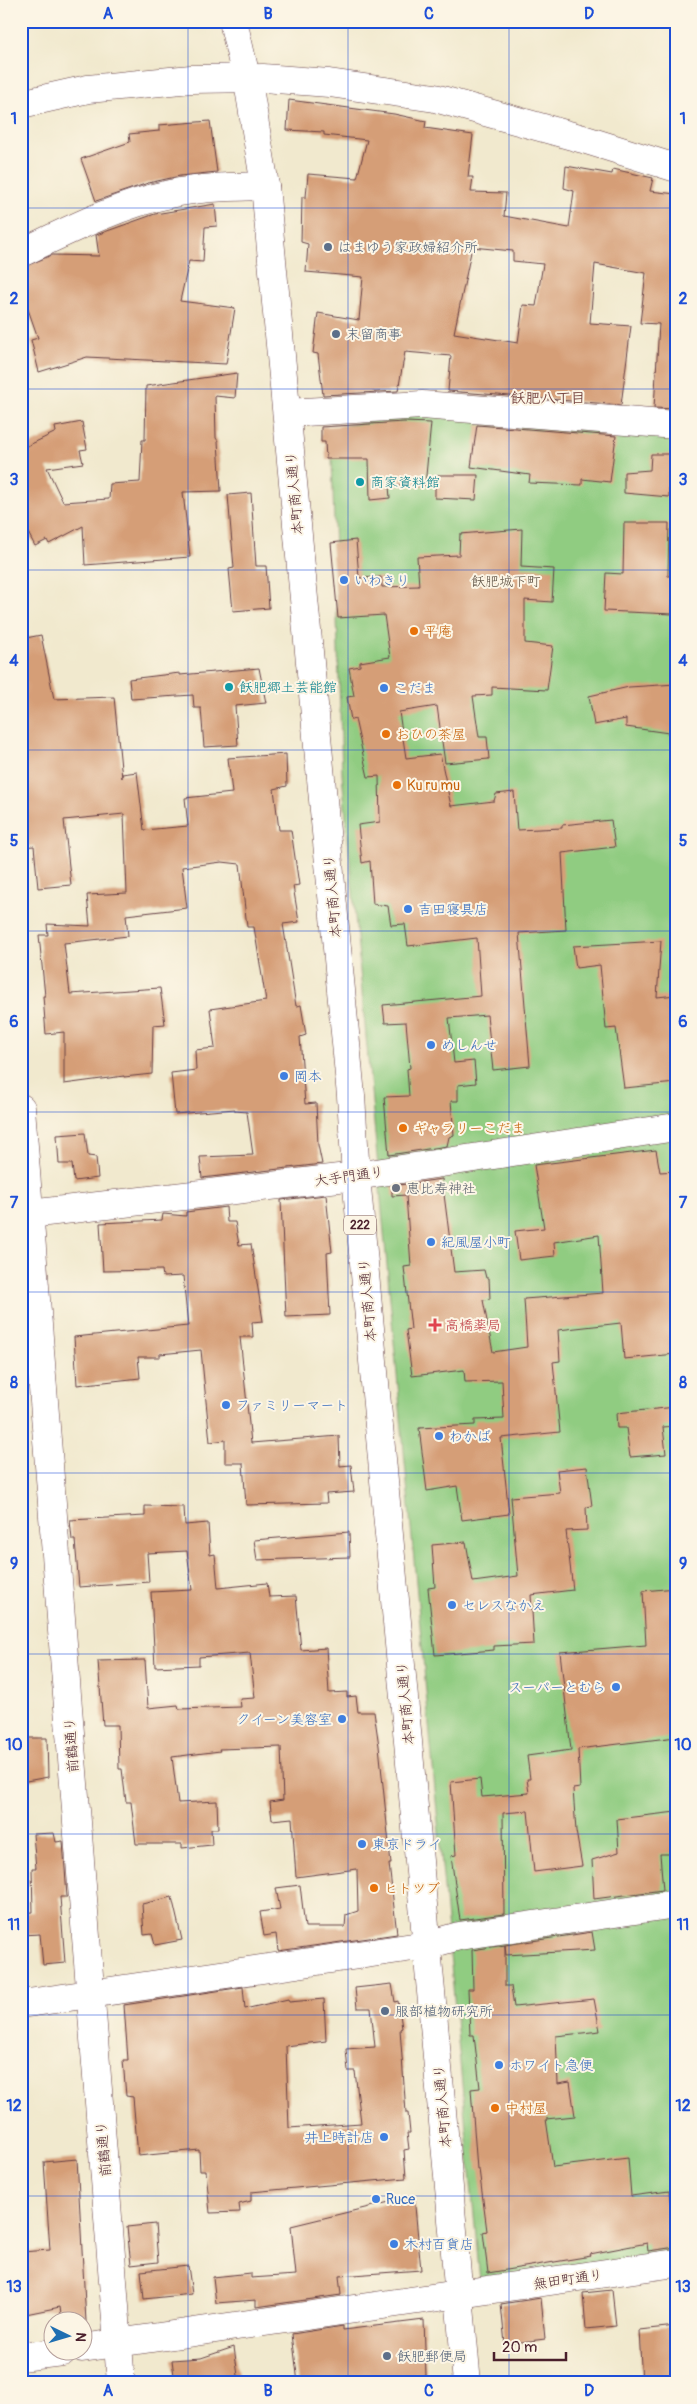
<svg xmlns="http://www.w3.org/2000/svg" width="697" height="2404" viewBox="0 0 697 2404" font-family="Pangolin,'Klee One',sans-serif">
	<rect width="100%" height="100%" fill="#fcf5e5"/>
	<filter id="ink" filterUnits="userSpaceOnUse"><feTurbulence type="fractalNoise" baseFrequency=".02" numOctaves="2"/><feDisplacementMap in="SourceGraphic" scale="10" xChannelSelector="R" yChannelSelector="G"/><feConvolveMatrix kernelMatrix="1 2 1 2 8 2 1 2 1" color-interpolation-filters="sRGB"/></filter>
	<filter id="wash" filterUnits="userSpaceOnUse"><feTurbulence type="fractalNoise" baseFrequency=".0096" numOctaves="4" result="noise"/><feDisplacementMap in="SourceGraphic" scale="20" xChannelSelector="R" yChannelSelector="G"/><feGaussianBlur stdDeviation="1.12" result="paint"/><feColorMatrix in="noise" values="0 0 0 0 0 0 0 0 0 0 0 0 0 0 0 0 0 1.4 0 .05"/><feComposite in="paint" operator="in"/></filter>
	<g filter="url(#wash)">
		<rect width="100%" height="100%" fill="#f1e9ce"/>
		<polygon fill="#90cc81" stroke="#6d7656" points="449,407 676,422 676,2263 481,2292 342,774 331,428"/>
		<g id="blocks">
			<g fill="#d59e77" fill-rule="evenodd">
				<path d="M 289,100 L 394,114 L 426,121 L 425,128 L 473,135 L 468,177 L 473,177 L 471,192 L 506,193 L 504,216 L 569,228 L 574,191 L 564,188 L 566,166 L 612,174 L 613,169 L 653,178 L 650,191 L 676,194 L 676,298 L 673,307 L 676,307 L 676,409 L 654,408 L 659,324 L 640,323 L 646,273 L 595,264 L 590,323 L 631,326 L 621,405 L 448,391 L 451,356 L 405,352 L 398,391 L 323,395 L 318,354 L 313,353 L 318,313 L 359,320 L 363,277 L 306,272 L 308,244 L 301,242 L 302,197 L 306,197 L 308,174 L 357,178 L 367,140 L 324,135 L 324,132 L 287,130 ZM 472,247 L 513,251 L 513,261 L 543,264 L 536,306 L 523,305 L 518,343 L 454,333 Z"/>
				<polygon points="210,121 217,172 180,176 148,183 96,201 81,159 130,142 129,134 159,131 159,125"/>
				<polygon points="215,204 217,226 205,227 203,262 189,261 180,301 235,308 226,364 87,357 39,372 31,340 38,338 21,289 21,268 52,255 99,256 96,235 155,214"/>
				<polygon points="237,373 235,398 215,396 216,438 218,441 221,491 183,492 190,557 85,565 83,526 49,544 47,540 35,546 21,519 21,449 56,432 55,427 82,422 87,449 80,450 83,463 47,468 63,502 109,499 110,484 140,482 142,440 145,440 146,386"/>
				<polygon points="404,422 431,423 425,486 389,486 390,498 370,500 369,459 326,459 325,442 321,442 321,427"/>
				<polygon points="477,425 616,436 610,482 582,479 582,485 529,483 530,475 471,467"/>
				<polygon points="651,454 676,454 676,486 669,485 669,497 624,493 624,472 650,470"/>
				<polygon points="435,475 478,475 476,500 435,498"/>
				<polygon points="251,493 256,566 266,566 269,608 233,611 229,569 234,568 228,495"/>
				<polygon points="624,523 669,523 668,576 673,576 672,614 604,611 606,573 623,574"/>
				<polygon points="522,529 521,567 554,569 552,602 525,600 525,643 553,646 547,690 492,687 492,695 473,696 479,737 487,737 489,759 445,763 437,706 399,712 406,758 440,754 451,806 494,801 496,794 514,792 517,830 562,828 562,825 611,820 615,847 562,853 566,930 519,933 530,1066 493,1070 487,1015 449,1018 454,1063 474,1061 476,1083 458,1085 458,1101 451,1101 454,1135 449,1137 447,1146 389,1155 384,1097 409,1096 407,1069 410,1068 406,1022 385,1023 383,1005 481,996 477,938 408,946 405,924 391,925 388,906 373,904 370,861 362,863 358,825 380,822 379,776 368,777 355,719 351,720 347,697 354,696 349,668 360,666 360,662 390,657 384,615 338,618 331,543 356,540 359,578 381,577 382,587 419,586 417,557 459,555 460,534"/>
				<polygon points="41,635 54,699 114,697 122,778 122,774 137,772 144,830 188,826 185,798 232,793 228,758 286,754 287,786 274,789 279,830 291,830 299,885 293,886 299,922 283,924 296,1006 301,1005 306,1035 300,1037 305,1104 316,1103 318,1145 322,1164 202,1178 200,1157 253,1155 247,1112 235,1111 235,1109 175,1114 171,1073 196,1070 195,1050 215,1048 210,1009 266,1001 254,927 247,927 240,864 222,862 182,867 187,908 126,915 128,936 64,943 70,994 160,988 165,1024 153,1025 152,1074 124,1077 124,1076 64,1084 64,1032 46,1034 43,996 45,996 39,935 48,935 47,924 90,926 87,895 127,893 124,814 64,820 71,885 38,888 34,846 21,847 21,639"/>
				<polygon points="259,668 266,703 235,706 238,745 204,747 201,708 194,708 193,695 131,699 129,679 180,673 180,675"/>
				<polygon points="676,684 676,734 626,727 626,719 594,725 589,696 629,687"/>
				<polygon points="661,941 657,997 676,995 676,1083 624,1088 616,1028 606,1029 600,965 576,968 573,946"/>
				<polygon points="85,1133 88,1156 96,1157 98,1178 74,1181 72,1164 59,1164 57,1135"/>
				<polygon points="656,1150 660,1172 676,1171 676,1354 624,1359 621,1323 558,1330 560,1361 553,1362 560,1432 501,1438 509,1514 462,1520 457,1486 427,1491 419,1428 475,1425 475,1420 504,1419 502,1381 465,1382 464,1370 412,1376 406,1330 411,1329 404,1267 411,1266 406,1195 392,1196 392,1186 442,1179 454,1272 484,1270 486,1278 489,1278 490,1299 483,1300 493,1352 527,1347 524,1299 603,1293 599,1235 554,1242 555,1256 519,1260 515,1231 544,1228 534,1165"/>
				<polygon points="326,1195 332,1252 327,1253 330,1315 286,1317 281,1200"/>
				<polygon points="226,1207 227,1222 235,1222 239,1245 251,1244 263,1321 252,1322 253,1337 240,1337 251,1443 339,1436 340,1466 351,1465 354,1492 326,1494 327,1503 246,1505 243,1463 225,1463 225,1440 210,1442 201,1350 160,1354 160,1357 138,1357 140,1378 77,1385 74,1337 188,1326 183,1276 163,1277 162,1270 103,1271 100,1223 162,1220 163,1214 186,1216 186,1212"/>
				<polygon points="676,1407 676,1426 663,1427 666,1454 630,1457 626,1428 617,1428 616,1413"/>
				<polygon points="587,1467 592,1506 586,1507 587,1530 566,1531 573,1590 531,1595 534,1644 494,1646 494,1650 435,1655 428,1588 435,1587 432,1545 466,1542 473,1582 518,1576 511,1497 560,1493 557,1470"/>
				<polygon points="145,1506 184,1507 185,1525 208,1523 210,1555 215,1554 218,1588 267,1583 269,1597 296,1596 301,1650 326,1648 329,1693 347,1692 347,1697 356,1696 358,1712 374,1712 379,1746 391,1864 389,1864 397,1934 278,1951 276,1934 264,1936 260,1912 280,1909 276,1888 300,1885 305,1927 345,1927 346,1915 358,1911 357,1869 296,1877 292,1818 272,1820 270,1802 283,1800 281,1747 219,1749 220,1751 172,1757 178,1803 217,1801 218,1829 211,1829 212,1845 182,1848 182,1844 136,1844 131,1802 126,1802 122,1769 119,1769 118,1725 103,1725 98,1661 145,1660 148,1708 178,1705 179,1709 241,1707 240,1699 255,1698 250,1653 199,1657 199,1665 155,1667 151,1592 192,1590 187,1551 147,1553 149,1582 79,1587 75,1540 72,1540 70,1520 145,1516"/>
				<polygon points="349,1532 350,1557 257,1560 254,1540"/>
				<polygon points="676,1588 676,1670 673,1670 676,1737 578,1749 580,1788 573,1789 576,1831 582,1866 534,1872 528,1811 503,1813 504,1914 460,1920 451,1856 456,1855 451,1782 480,1779 482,1797 529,1793 527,1779 530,1779 527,1756 571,1750 560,1652 646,1645 643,1591"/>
				<polygon points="21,1738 47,1738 48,1777 21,1782"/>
				<polygon points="676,1812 676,1854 660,1854 663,1890 594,1899 592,1860 619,1852 617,1819"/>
				<polygon points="54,1833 56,1842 63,1841 67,1897 60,1897 65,1963 43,1965 40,1934 21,1935 21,1913 33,1912 32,1868 36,1868 33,1834"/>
				<polygon points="172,1897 182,1940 155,1945 152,1934 144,1935 142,1904"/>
				<polygon points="592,1932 595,1950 506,1955 505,1945"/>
				<polygon points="505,1945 505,1986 511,1986 514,2007 594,1999 600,2031 556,2036 558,2084 570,2082 575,2116 546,2119 553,2167 628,2158 631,2196 669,2191 676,2247 648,2251 647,2243 590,2254 591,2256 488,2273 483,2232 487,2231 479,2169 477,2169 471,2089 480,2088 474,2035 470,2035 468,1989 473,1989 472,1950"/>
				<polygon points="392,1984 395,2002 398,2001 402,2028 400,2029 406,2113 408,2113 410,2133 407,2133 409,2149 404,2150 406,2178 251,2192 251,2201 239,2204 240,2212 210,2213 206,2171 200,2171 199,2150 138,2156 133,2097 126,2096 123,2060 128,2060 124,2005 243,1987 245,2009 288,1999 289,2002 324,1999 326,2041 286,2046 289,2128 361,2123 355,2071 348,2071 346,2049 375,2047 371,2008 357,2008 355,1988"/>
				<polygon points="77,2159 86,2322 62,2322 60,2307 21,2315 21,2252 50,2250 44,2162"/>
				<polygon points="414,2196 421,2270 339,2276 341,2295 256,2307 256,2300 216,2303 213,2277 251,2273 251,2278 296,2275 291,2226"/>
				<polygon points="155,2224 158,2262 131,2265 127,2227"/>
				<polygon points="188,2266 192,2294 144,2299 141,2271"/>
				<polygon points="612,2290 616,2326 586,2329 583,2293"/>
				<polygon points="541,2298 545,2339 505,2344 501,2304"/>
				<polygon points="424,2320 426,2376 363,2383 298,2383 292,2334 343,2326 343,2330"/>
				<polygon points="676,2326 676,2383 642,2383 639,2330"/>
				<polygon points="234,2347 239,2383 175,2383 172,2360 201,2358"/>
			</g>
		</g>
	</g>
	<g filter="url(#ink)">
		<use href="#blocks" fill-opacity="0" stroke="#633d43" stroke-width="1"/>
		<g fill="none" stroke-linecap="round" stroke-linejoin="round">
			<defs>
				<g id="street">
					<polyline points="21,104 88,89 191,79 263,78 329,83 435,98 583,139 676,168"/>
					<path d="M 21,253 C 67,231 120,204 170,194 C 202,187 233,187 265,186"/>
					<polyline points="287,413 422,405 676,425"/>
					<polyline points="21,1108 121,2383"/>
					<polyline points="21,1215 356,1176 676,1127"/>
					<polyline points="21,2004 427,1945 459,1936 676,1904"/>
					<polyline points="82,2348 676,2263"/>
					<polyline points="21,2357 62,2352"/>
				</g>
				<polyline id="highway" points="233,21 250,94 265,186 351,1096 356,1176 467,2383"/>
			</defs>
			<use href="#street" stroke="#633d43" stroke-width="29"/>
			<use href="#highway" stroke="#633d43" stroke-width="29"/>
			<use href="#street" stroke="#fff" stroke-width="28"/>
			<use href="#highway" stroke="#fff" stroke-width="28"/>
		</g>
	</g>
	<path fill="none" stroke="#1d4ed8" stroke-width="1" stroke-opacity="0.55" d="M 188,21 L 188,2383M 348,21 L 348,2383M 509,21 L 509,2383M 21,208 L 676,208M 21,389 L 676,389M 21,570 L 676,570M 21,750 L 676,750M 21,931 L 676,931M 21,1112 L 676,1112M 21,1292 L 676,1292M 21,1473 L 676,1473M 21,1654 L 676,1654M 21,1834 L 676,1834M 21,2015 L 676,2015M 21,2196 L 676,2196"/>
	<g fill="#5c6f8a" stroke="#fcf5e5" stroke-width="2">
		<circle cx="328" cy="247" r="5"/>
		<circle cx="336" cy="334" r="5"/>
		<circle cx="385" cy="2011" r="5"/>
		<circle cx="387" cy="2356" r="5"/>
	</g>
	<g fill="#0f9aa8" stroke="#fcf5e5" stroke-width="2">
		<circle cx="360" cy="482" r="5"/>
		<circle cx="229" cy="687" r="5"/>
	</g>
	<g fill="#3f7fe0" stroke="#fcf5e5" stroke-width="2">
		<circle cx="344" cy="580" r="5"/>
		<circle cx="384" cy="688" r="5"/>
		<circle cx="408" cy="909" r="5"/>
		<circle cx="431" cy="1045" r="5"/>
		<circle cx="284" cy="1076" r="5"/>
		<circle cx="431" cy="1242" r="5"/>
		<circle cx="226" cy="1405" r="5"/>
		<circle cx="439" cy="1436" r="5"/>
		<circle cx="452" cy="1605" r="5"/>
		<circle cx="616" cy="1687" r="5"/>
		<circle cx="342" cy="1719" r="5"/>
		<circle cx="362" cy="1844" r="5"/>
		<circle cx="499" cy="2065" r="5"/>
		<circle cx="384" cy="2137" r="5"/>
		<circle cx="376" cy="2199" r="5"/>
		<circle cx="394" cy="2244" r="5"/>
	</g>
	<g fill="#e8710a" stroke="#fcf5e5" stroke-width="2">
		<circle cx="414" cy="631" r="5"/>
		<circle cx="386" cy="734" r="5"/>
		<circle cx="397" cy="785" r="5"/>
		<circle cx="403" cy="1128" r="5"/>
		<circle cx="374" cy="1888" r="5"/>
		<circle cx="495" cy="2108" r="5"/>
	</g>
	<circle fill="#6b7280" stroke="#fcf5e5" stroke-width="2" cx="396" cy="1188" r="5"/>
	<path fill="#e0444e" stroke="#fcf5e5" stroke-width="2" d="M432.5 1317.5h5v5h5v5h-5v5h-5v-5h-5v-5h5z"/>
	<g text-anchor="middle" stroke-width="4" stroke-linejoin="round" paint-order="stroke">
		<rect fill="#fcf5e5" stroke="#7f5f63" stroke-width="1" x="344" y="1215.5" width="32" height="19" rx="4"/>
		<g font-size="12" font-weight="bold" fill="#4a1f2b">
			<text x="360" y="1229">222</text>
		</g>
		<g font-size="14" fill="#4e5e75" stroke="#fcf5e5" text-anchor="start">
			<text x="338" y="252">はまゆう家政婦紹介所</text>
			<text x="346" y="339">末留商事</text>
			<text x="395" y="2016">服部植物研究所</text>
			<text x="397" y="2361">飫肥郵便局</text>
		</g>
		<g font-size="14" fill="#0d838f" stroke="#fcf5e5" text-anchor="start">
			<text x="370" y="487">商家資料館</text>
			<text x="239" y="692">飫肥郷土芸能館</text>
		</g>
		<g font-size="14" fill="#4a1f2b" stroke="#fcf5e5">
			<text transform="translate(294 493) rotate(-95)" y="5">本町商人通り</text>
			<text transform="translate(332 896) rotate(-95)" y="5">本町商人通り</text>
			<text transform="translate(349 1176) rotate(-8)" y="5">大手門通り</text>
			<text transform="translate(367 1300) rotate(-95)" y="5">本町商人通り</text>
			<text transform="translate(405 1703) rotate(-95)" y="5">本町商人通り</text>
			<text transform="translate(71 1745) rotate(-94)" y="5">前鶴通り</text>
			<text transform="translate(442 2106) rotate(-95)" y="5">本町商人通り</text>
			<text transform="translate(103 2149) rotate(-95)" y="5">前鶴通り</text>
			<text transform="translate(568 2279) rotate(-8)" y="5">無田町通り</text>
		</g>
		<g font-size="14" fill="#366cbe" stroke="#fcf5e5" text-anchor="start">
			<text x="354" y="585">いわきり</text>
			<text x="394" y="693">こだま</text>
			<text x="418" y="914">吉田寝具店</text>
			<text x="441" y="1050">めしんせ</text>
			<text x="294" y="1081">岡本</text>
			<text x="441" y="1247">紀風屋小町</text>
			<text x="236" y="1410">ファミリーマート</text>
			<text x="449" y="1441">わかば</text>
			<text x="462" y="1610">セレスなかえ</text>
			<text x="606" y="1692" text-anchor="end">スーパーとむら</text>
			<text x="332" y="1724" text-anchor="end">クイーン美容室</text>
			<text x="372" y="1849">東京ドライ</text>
			<text x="509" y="2070">ホワイト急便</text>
			<text x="374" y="2142" text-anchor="end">井上時計店</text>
			<text x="386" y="2204">Ruce</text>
			<text x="404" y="2249">木村百貨店</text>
		</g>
		<g font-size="14" fill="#5f5345" stroke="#fcf5e5">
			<text x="506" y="586">飫肥城下町</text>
		</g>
		<g font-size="14" fill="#c56008" stroke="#fcf5e5" text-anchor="start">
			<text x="424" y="636">平庵</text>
			<text x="396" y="739">おひの茶屋</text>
			<text x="407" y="790">Ku ru mu</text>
			<text x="413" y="1133">ギャラリーこだま</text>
			<text x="384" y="1893">ヒトツブ</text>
			<text x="505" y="2113">中村屋</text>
		</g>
		<g font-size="14" fill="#5b616d" stroke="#fcf5e5" text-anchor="start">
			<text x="406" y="1193">恵比寿神社</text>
		</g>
		<g font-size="14" fill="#be3a42" stroke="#fcf5e5" text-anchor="start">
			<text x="445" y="1330">高橋薬局</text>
		</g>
		<g font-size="15" font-weight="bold" fill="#7b4b46" stroke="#fcf5e5">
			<text x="548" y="403">飫肥八丁目</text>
		</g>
	</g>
	<rect width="697" height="2404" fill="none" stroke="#fcf5e5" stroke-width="55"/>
	<g transform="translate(68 2336) rotate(95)"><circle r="24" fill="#fcf5e5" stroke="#b59f9b"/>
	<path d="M0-4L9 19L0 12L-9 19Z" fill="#1f6fb2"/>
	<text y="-8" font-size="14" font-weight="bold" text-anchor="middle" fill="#4a1f2b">N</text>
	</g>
	<path d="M494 2352v8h72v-8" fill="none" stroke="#4a1f2b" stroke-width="2.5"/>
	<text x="502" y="2352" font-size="15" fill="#4a1f2b" stroke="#fcf5e5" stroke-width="4" paint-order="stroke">20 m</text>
	<rect x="28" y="28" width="642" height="2348" fill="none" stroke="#1d4ed8" stroke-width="2"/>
	<g font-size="16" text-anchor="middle" font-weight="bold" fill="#1d4ed8">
		<text x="108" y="19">A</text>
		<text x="268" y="19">B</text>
		<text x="429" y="19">C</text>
		<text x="589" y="19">D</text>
		<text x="14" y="124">1</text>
		<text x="683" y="124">1</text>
		<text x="14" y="304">2</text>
		<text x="683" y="304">2</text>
		<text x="14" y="485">3</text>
		<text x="683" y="485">3</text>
		<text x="14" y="666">4</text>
		<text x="683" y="666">4</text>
		<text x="14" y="846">5</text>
		<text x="683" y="846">5</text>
		<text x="14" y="1027">6</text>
		<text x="683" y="1027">6</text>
		<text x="14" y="1208">7</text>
		<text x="683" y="1208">7</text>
		<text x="14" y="1388">8</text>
		<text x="683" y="1388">8</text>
		<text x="14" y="1569">9</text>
		<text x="683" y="1569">9</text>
		<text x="14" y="1750">10</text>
		<text x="683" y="1750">10</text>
		<text x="14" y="1930">11</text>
		<text x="683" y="1930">11</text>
		<text x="14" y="2111">12</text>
		<text x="683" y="2111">12</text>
		<text x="14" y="2292">13</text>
		<text x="683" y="2292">13</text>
		<text x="108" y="2396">A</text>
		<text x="268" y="2396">B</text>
		<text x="429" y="2396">C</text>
		<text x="589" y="2396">D</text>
	</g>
</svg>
